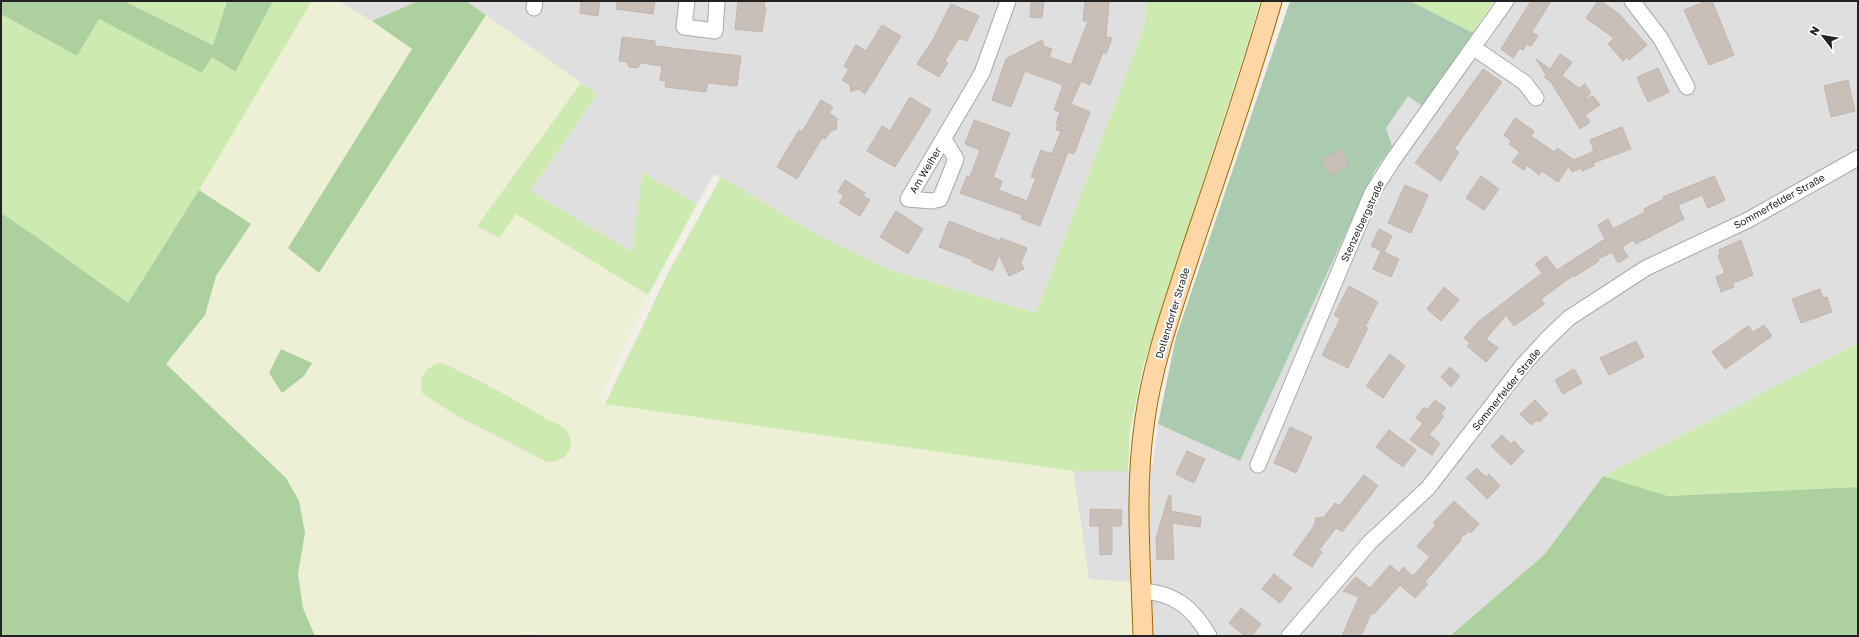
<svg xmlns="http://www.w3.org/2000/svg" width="1859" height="637" viewBox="0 0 1859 637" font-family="'Golos Text',sans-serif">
	<rect width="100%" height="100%" fill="#f2efe9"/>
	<g fill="#e0dfdf">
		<polygon points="338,1 418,1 372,21"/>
		<polygon points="466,1 1146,1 1144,26 1036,313 887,269 814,233 714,174 697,204 642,172 632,252 530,191 597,94"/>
		<polygon points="1515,1 1858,1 1858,343 1603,476 1544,555 1450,636 1138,636 1089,579 1073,471 1128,471 1153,464 1158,424 1240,461 1374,172 1392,146 1386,128 1408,96 1422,106 1473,33 1488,43"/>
	</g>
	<path fill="#eef0d5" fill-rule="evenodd" d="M 312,1 L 338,1 L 372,21 L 412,49 L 288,248 L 319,272 L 486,15 L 581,83 L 477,226 L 516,214 L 648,295 L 599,400 L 605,404 L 1073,471 L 1089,579 L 1135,582 L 1138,636 L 535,636 L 527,632 L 525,636 L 315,636 L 303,608 L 298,574 L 305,533 L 299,501 L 286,478 L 165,364 L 205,315 L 216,276 L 250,224 L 199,190 ZM 440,362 L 473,376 L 514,398 L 551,422 L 563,427 L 547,462 L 459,417 Z"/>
	<g fill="#cdebb0">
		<polygon points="124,1 227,1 213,45"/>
		<polygon points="273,1 312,1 199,190 128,303 34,235 1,213 1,14 77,56 99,19 202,73 212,57 234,72"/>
		<polygon points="1146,1 1260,1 1248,43 1143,366 1130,431 1128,471 1073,471 605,404 668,273 721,177 814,233 887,269 1036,313 1144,26"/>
		<polygon points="1410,1 1494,1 1473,33"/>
		<polygon points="581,83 597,94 530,191 632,252 642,172 697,204 648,295 516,214 499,238 477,226"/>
		<polygon points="1858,343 1858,487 1668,496 1603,476"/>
		<path d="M 440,362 C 477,378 511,397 545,418 C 550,422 560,424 564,428 C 579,444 567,463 547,462 L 459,417 L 423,394 L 421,387 L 421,378 L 427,369 Z"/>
	</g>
	<g fill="#add19e">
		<polygon points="1,1 124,1 213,45 227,1 273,1 235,72 212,57 202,73 99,19 77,56 1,14"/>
		<polygon points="418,1 466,1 486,15 319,273 288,248 412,49 372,21"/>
		<polygon points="199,190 251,224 216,276 205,315 166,364 286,478 299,501 305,533 298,574 303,608 315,636 1,636 1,213 34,235 128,303"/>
		<polygon points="281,349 312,363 304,376 282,393 269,373"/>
		<polygon points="1603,476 1668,496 1858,487 1858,636 1450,636 1544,555"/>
	</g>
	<polygon fill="#aacbaf" points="1290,1 1410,1 1473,33 1422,106 1408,96 1386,128 1392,146 1374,172 1240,461 1158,424 1176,337"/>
	<g fill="#e2e2e2">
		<polygon points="696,1 709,1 708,18 694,15"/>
		<polygon points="1407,100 1422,110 1405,134 1390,124"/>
		<polygon points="937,161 946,166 938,188 925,181"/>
	</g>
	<g fill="#c7bfb8" stroke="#c4b6ab">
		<polygon points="581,1 600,1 598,16 580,13"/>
		<polygon points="617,1 655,1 653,14 616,9"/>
		<polygon points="738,1 765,1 764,7 766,8 762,32 735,29"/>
		<polygon points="1031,1 1044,1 1042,18 1030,17"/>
		<polygon points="1085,1 1109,2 1106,37 1112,38 1106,54 1103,52 1090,85 1081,81 1071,104 1090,112 1074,154 1068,152 1040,226 1021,219 1022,215 960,193 967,176 970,177 980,150 965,144 974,120 1010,133 993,177 1002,181 999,190 1027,201 1036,178 1031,177 1041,150 1052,154 1061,131 1056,130 1058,124 1056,123 1060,112 1054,110 1063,85 1025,71 1011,107 992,100 1006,59 1042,40 1044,46 1052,49 1049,57 1071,65 1088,21 1083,21"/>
		<polygon points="1531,1 1551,1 1532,32 1538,36 1531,46 1527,44 1523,50 1520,48 1513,58 1501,49"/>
		<polygon points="1598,1 1601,1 1619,14 1647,45 1629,60 1628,56 1623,61 1608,44 1614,38 1586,18"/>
		<polygon points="1706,1 1712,1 1734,55 1709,65 1684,10"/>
		<polygon points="951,4 979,16 967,41 959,38 945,61 948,63 939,77 917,64 934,38"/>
		<polygon points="882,25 901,36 865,94 858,89 851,92 850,85 842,80 849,69 844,66 856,45 866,51"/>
		<polygon points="622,37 655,41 655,46 741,56 737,86 708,83 706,92 665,87 666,81 660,80 662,66 640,63 638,68 629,67 627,62 619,61"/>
		<polygon points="1560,54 1572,62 1562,76 1579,88 1585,84 1591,93 1583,101 1593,96 1600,105 1585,115 1590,122 1580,129 1551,82 1544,77 1546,75 1536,59 1550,69"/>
		<polygon points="1658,68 1669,92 1648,102 1637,77"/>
		<polygon points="1483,69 1502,82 1454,149 1459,152 1441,181 1415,163"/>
		<polygon points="1848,80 1855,111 1831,117 1824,86"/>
		<polygon points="910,97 931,110 895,167 867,151 882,126 890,131"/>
		<polygon points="821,100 833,107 829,113 838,119 836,122 837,129 831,131 825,139 822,138 797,179 777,167 799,130 802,132"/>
		<polygon points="1515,118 1534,131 1531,136 1554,152 1557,148 1574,160 1594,151 1590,140 1622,127 1631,149 1593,163 1594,166 1582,171 1581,168 1572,172 1569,166 1558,182 1542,171 1539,175 1527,165 1524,170 1512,162 1520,152 1509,144 1511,141 1504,135"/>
		<polygon points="1341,149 1349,165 1330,176 1321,160"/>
		<polygon points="1481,176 1499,189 1484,210 1466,198"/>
		<polygon points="1714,176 1725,200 1708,208 1702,195 1678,205 1684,219 1636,244 1634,240 1622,247 1628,257 1618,263 1612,252 1598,259 1599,261 1574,277 1574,275 1541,299 1545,304 1514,326 1506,315 1486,339 1498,348 1486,362 1467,346 1470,343 1464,338 1478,322 1542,273 1535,264 1546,256 1557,270 1605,239 1598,225 1608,219 1613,229 1645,212 1644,209 1664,199 1663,197"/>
		<polygon points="845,180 865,193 863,196 870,200 860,216 839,203 844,196 838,192"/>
		<polygon points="1405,185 1428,195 1411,233 1388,223"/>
		<polygon points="896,211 923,229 908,254 880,237"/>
		<polygon points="949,221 1000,241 1001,238 1027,248 1021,263 1024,269 1009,276 999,255 993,271 972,262 973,260 939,247"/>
		<polygon points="1379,229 1392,236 1384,252 1399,259 1391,277 1373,269 1381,251 1371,246"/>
		<polygon points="1741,240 1753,275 1733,283 1734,287 1721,292 1716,277 1725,273 1718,256 1720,254 1719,250"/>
		<polygon points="1349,286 1378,302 1365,327 1368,328 1348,368 1322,355 1340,319 1334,315"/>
		<polygon points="1444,287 1459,300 1441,321 1427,309"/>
		<polygon points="1820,289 1823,298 1827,297 1832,312 1801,323 1792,299"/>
		<polygon points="1764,325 1772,336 1725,369 1712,352 1748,326 1753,332"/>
		<polygon points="1636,341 1644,357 1609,375 1600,358"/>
		<polygon points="1390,354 1405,366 1383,398 1366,386"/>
		<polygon points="1450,367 1460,376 1451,387 1441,377"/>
		<polygon points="1574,369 1582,383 1563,394 1555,380"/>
		<polygon points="1435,400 1446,408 1441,414 1444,416 1429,435 1440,443 1432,455 1410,440 1423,423 1416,418 1424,407 1427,410"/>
		<polygon points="1535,400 1548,414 1539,422 1537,420 1531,425 1520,414"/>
		<polygon points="1290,427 1312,437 1296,473 1274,463"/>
		<polygon points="1389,430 1416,450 1403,467 1376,447"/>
		<polygon points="1502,435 1511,444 1514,441 1524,451 1511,465 1491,446"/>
		<polygon points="1187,451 1205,459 1194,483 1176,474"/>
		<polygon points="1477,468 1486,477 1489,474 1500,486 1487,499 1466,478"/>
		<polygon points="1364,475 1378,486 1342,532 1336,528 1319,550 1322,552 1312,567 1293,555 1314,526 1316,518 1324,517 1335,503 1339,506"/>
		<polygon points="1169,495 1171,496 1171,511 1201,517 1200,527 1172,523 1174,559 1157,560 1156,538"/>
		<polygon points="1454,501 1479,524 1471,533 1469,531 1465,535 1464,534 1460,539 1461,540 1425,582 1428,584 1415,598 1400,585 1373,615 1371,613 1361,636 1342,636 1359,597 1343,591 1356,577 1370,588 1390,565 1399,573 1403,567 1413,576 1430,557 1417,546 1436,525 1433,523"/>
		<polygon points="1090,509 1122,510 1121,526 1112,526 1112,554 1100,555 1099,526 1090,526"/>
		<polygon points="1274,574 1292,588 1280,603 1262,589"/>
		<polygon points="1241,608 1261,624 1252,636 1245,636 1229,623"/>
	</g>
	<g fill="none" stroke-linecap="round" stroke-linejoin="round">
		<defs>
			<g id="minor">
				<polyline points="687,1 684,27 715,31 717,1"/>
				<polyline points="1632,1 1661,39 1687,87"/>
				<polyline points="534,8 535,1"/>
				<polyline points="1474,48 1525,83 1536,98"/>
				<polyline points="944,139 956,159 940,199 932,201 908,199 982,73 1008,1"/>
				<polyline points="1258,465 1372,193 1393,160 1506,1"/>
				<path d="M 1142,591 C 1175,593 1193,608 1209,636"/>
				<polyline points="1289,636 1370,542 1428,488 1523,365 1548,338 1569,318 1646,268 1748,220 1858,158"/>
			</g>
			<path id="major" d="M 1143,636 C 1141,565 1134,489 1145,419 C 1153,361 1173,307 1191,251 C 1219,168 1248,85 1272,1"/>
		</defs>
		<use href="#minor" stroke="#a9a9a9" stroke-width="17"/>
		<use href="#major" stroke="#a06b00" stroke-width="21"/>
		<use href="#minor" stroke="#fff" stroke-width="15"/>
		<use href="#major" stroke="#fcd6a4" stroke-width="19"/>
	</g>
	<g text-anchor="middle" stroke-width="4" stroke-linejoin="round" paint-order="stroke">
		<g font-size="10" fill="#222" stroke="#fff">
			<text transform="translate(925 170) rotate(-59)" y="4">Am Weiher</text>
			<text transform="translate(1779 201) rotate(-29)" y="4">Sommerfelder Straße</text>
			<text transform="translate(1362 221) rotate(-65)" y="4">Stenzelbergstraße</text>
			<text transform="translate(1172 313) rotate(-73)" y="4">Dollendorfer Straße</text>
			<text transform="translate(1506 389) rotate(-51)" y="4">Sommerfelder Straße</text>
		</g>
	</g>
	<rect width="1859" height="637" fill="none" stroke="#222222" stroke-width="4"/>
	<g transform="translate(1823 36) rotate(301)" stroke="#ffffff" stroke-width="3" paint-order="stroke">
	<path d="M0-3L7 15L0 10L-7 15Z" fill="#222222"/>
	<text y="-6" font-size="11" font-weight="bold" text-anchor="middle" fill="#222222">N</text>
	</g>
</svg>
